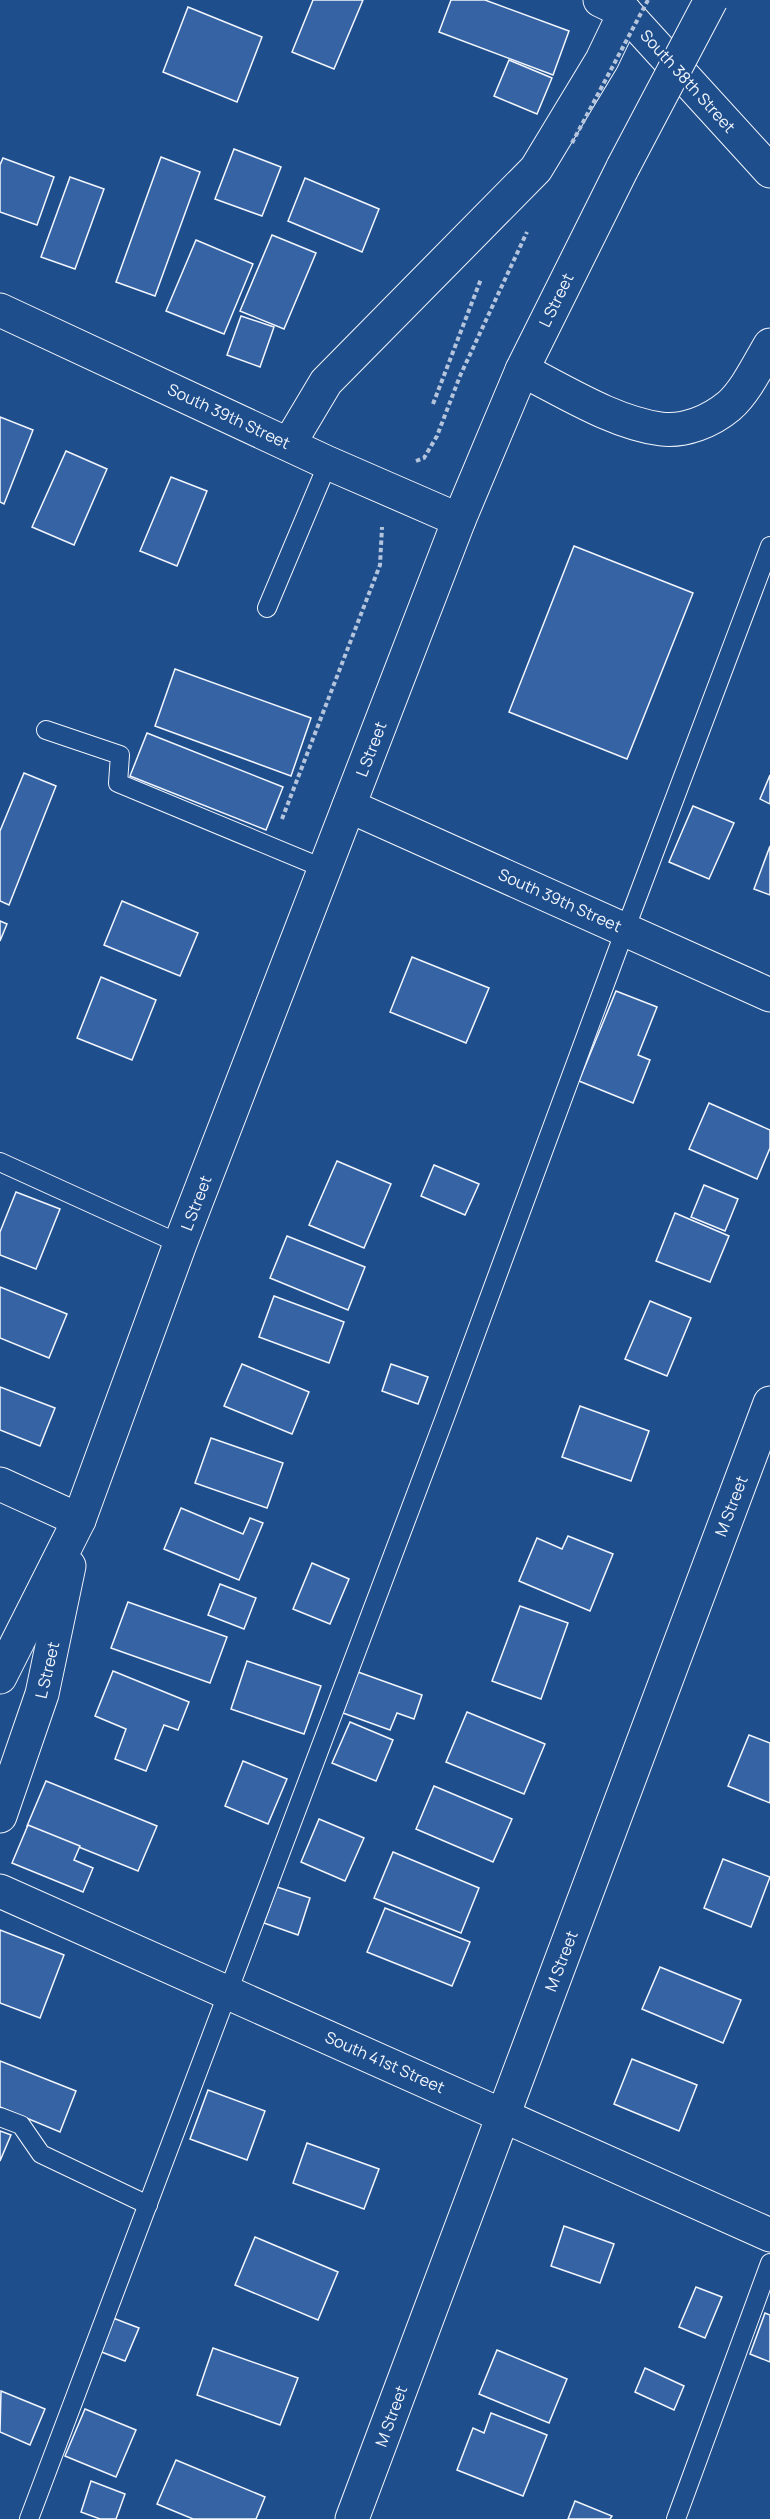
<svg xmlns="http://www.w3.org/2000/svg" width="770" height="2519" viewBox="0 0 770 2519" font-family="Manrope,sans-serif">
	<rect width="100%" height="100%" fill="#1f4e8c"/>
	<g fill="#3563a3" stroke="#f2f6ff" stroke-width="1.5">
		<polygon points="313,0 363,0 334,69 292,52"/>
		<polygon points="451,0 485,0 569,31 553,75 439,32"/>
		<polygon points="188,7 262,37 237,102 163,72"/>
		<polygon points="509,60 552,78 537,114 494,96"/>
		<polygon points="234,149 281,167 262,216 215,199"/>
		<polygon points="161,157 200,172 155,296 116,282"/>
		<polygon points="3,158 54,177 37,225 0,212 0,165"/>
		<polygon points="70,177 104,189 75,269 41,257"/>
		<polygon points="305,178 379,209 362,252 288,221"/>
		<polygon points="272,235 316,253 284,329 240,311"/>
		<polygon points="196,240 253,264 224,334 166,311"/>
		<polygon points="241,316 274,327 260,367 227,355"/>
		<polygon points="0,417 33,430 4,504 0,502"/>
		<polygon points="66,451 107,469 74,545 32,527"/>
		<polygon points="171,477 207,491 177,566 140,551"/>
		<polygon points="574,546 693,593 627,759 509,712"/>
		<polygon points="175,669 311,718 291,776 155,726"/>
		<polygon points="147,733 283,787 266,830 130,776"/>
		<polygon points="24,773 56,786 9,905 0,901 0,831"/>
		<polygon points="770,775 770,804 760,799"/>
		<polygon points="693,806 734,823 709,879 669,862"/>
		<polygon points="770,846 770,895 754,889"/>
		<polygon points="122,901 198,933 180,976 104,945"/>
		<polygon points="0,921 7,924 0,941"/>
		<polygon points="412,957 489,988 466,1043 390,1012"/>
		<polygon points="101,977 156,1000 132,1060 77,1038"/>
		<polygon points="616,991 657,1007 638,1055 650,1060 633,1103 579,1081"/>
		<polygon points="709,1103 770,1130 770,1148 757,1179 689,1149"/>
		<polygon points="337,1161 391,1184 364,1248 309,1225"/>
		<polygon points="434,1165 479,1184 465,1215 421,1196"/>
		<polygon points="704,1185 738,1199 725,1231 691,1217"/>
		<polygon points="16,1192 60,1209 36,1269 0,1255 0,1232"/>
		<polygon points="675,1213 729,1236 710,1282 656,1261"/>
		<polygon points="287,1236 365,1267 348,1310 270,1278"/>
		<polygon points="0,1287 67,1314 49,1358 0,1338"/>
		<polygon points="274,1296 344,1322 329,1363 259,1337"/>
		<polygon points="650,1301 691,1318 667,1376 625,1359"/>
		<polygon points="242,1364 309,1392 292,1434 224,1406"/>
		<polygon points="391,1364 428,1377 418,1404 382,1391"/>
		<polygon points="0,1387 55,1408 40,1446 0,1430"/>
		<polygon points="580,1406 649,1431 631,1481 562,1457"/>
		<polygon points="211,1438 283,1463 267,1508 195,1483"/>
		<polygon points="181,1508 243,1534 250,1518 263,1523 239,1580 164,1549"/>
		<polygon points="568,1536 613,1554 590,1611 519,1581 537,1538 562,1549"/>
		<polygon points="312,1563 349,1579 330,1624 293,1609"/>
		<polygon points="220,1584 256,1598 244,1629 208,1615"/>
		<polygon points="128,1602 227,1637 210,1683 111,1648"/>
		<polygon points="520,1606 568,1623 541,1699 492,1681"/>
		<polygon points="247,1661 321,1686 304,1734 231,1709"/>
		<polygon points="113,1671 189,1702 178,1730 164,1725 146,1771 115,1759 126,1729 95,1716"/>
		<polygon points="358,1672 422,1695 414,1719 397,1713 390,1730 343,1713"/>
		<polygon points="467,1712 545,1744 524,1794 446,1762"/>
		<polygon points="350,1722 393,1740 376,1781 332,1763"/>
		<polygon points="749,1735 770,1743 770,1803 728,1786"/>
		<polygon points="243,1761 287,1779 268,1824 225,1806"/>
		<polygon points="46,1781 157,1826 138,1871 27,1826"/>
		<polygon points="434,1786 512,1819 493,1862 416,1829"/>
		<polygon points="319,1819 364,1838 345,1881 301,1862"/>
		<polygon points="28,1825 80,1846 74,1860 93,1868 83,1892 12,1863"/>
		<polygon points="393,1852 479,1888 461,1933 374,1898"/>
		<polygon points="723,1859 770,1877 751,1927 704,1908"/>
		<polygon points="277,1887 310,1898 298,1935 264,1923"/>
		<polygon points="385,1908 470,1942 452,1986 367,1952"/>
		<polygon points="0,1930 64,1955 40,2018 0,2003"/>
		<polygon points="660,1967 741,2000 723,2043 642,2009"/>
		<polygon points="632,2059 697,2085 679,2131 614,2104"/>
		<polygon points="0,2061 76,2091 60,2132 0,2107"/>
		<polygon points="208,2090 265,2111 247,2160 190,2139"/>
		<polygon points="0,2131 11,2135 0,2161"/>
		<polygon points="307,2143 379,2169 364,2209 293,2183"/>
		<polygon points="564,2226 614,2244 600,2283 551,2266"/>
		<polygon points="255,2237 338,2272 318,2320 235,2285"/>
		<polygon points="696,2287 722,2297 705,2338 679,2327"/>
		<polygon points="765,2313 770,2315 770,2362 750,2354"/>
		<polygon points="113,2318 139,2328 125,2361 99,2351"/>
		<polygon points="213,2348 298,2378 280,2425 197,2395"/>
		<polygon points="497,2350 567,2379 549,2423 479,2394"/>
		<polygon points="645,2368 684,2386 674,2410 635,2392"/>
		<polygon points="1,2391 45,2409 30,2445 0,2432"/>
		<polygon points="85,2409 136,2430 116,2477 65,2456"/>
		<polygon points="491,2413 547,2435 523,2496 457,2470 473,2428 484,2433"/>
		<polygon points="176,2460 265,2497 256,2519 193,2519 157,2504"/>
		<polygon points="91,2481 125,2494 116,2519 100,2519 81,2512"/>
		<polygon points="575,2501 612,2516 610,2519 568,2519"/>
	</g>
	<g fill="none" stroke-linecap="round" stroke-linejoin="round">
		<defs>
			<g id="service">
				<polyline points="267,608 328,463"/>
				<polyline points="46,730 120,755 118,783 325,869"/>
				<polyline points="0,1162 180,1244"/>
				<polyline points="0,2117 21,2125 41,2154 148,2205"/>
				<polyline points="29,2519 445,1417 625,930 770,546"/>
				<polyline points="676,2519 770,2263"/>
			</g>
			<g id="minor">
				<polyline points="600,0 625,12 770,171"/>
				<polyline points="0,310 328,463 459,520"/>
				<polyline points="289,444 326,382 536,169 602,60 625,12"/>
				<polyline points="349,806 770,995"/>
				<polyline points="0,1484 79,1520"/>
				<polyline points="0,1891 770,2235"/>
				<polyline points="352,2519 770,1403"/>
			</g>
			<g id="primary">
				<path d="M 522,370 C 564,391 614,423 661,429 C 685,432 711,421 729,406 C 746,391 758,365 770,345"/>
				<polyline points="0,1677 79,1520 180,1244 459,520 522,370 623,167"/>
				<polyline points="0,1816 42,1694 69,1566"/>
			</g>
		</defs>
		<use href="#service" stroke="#f2f6ff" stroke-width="20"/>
		<use href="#minor" stroke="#f2f6ff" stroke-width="35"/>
		<use href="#primary" stroke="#f2f6ff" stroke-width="35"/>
		<g stroke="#b3c4dc" stroke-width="4" stroke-dasharray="4.5 3" stroke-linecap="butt">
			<polyline points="433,404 481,279"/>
			<polyline points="416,461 424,458 437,436 460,376 527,232"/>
			<polyline points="282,819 380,565 382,527"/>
		</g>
		<use href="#service" stroke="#1f4e8c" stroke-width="18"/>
		<use href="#minor" stroke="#1f4e8c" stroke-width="33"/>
		<use href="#primary" stroke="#1f4e8c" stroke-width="33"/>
		<defs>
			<polyline id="primary-bridge" points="623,167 711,0"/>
		</defs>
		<use href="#primary-bridge" stroke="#f2f6ff" stroke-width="35" stroke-linecap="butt"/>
		<polyline stroke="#b3c4dc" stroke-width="4" stroke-dasharray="4.5 3" stroke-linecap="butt" points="572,143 648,0"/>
		<use href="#primary-bridge" stroke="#1f4e8c" stroke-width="33"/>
	</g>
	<g text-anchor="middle" stroke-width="4.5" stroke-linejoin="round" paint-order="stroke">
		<g font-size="16" fill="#f2f6ff" stroke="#1f4e8c">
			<text transform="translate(688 81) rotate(48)" y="6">South 38th Street</text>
			<text transform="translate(556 300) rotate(-64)" y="6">L Street</text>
			<text transform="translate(229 416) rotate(25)" y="6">South 39th Street</text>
			<text transform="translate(371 749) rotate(-69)" y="6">L Street</text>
			<text transform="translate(560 900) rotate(24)" y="6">South 39th Street</text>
			<text transform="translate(196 1203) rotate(-69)" y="6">L Street</text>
			<text transform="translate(731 1506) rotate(-69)" y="6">M Street</text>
			<text transform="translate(47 1670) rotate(-77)" y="6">L Street</text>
			<text transform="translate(561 1961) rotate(-69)" y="6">M Street</text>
			<text transform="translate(385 2062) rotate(24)" y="6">South 41st Street</text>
			<text transform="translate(391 2416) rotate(-70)" y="6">M Street</text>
		</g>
	</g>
</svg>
